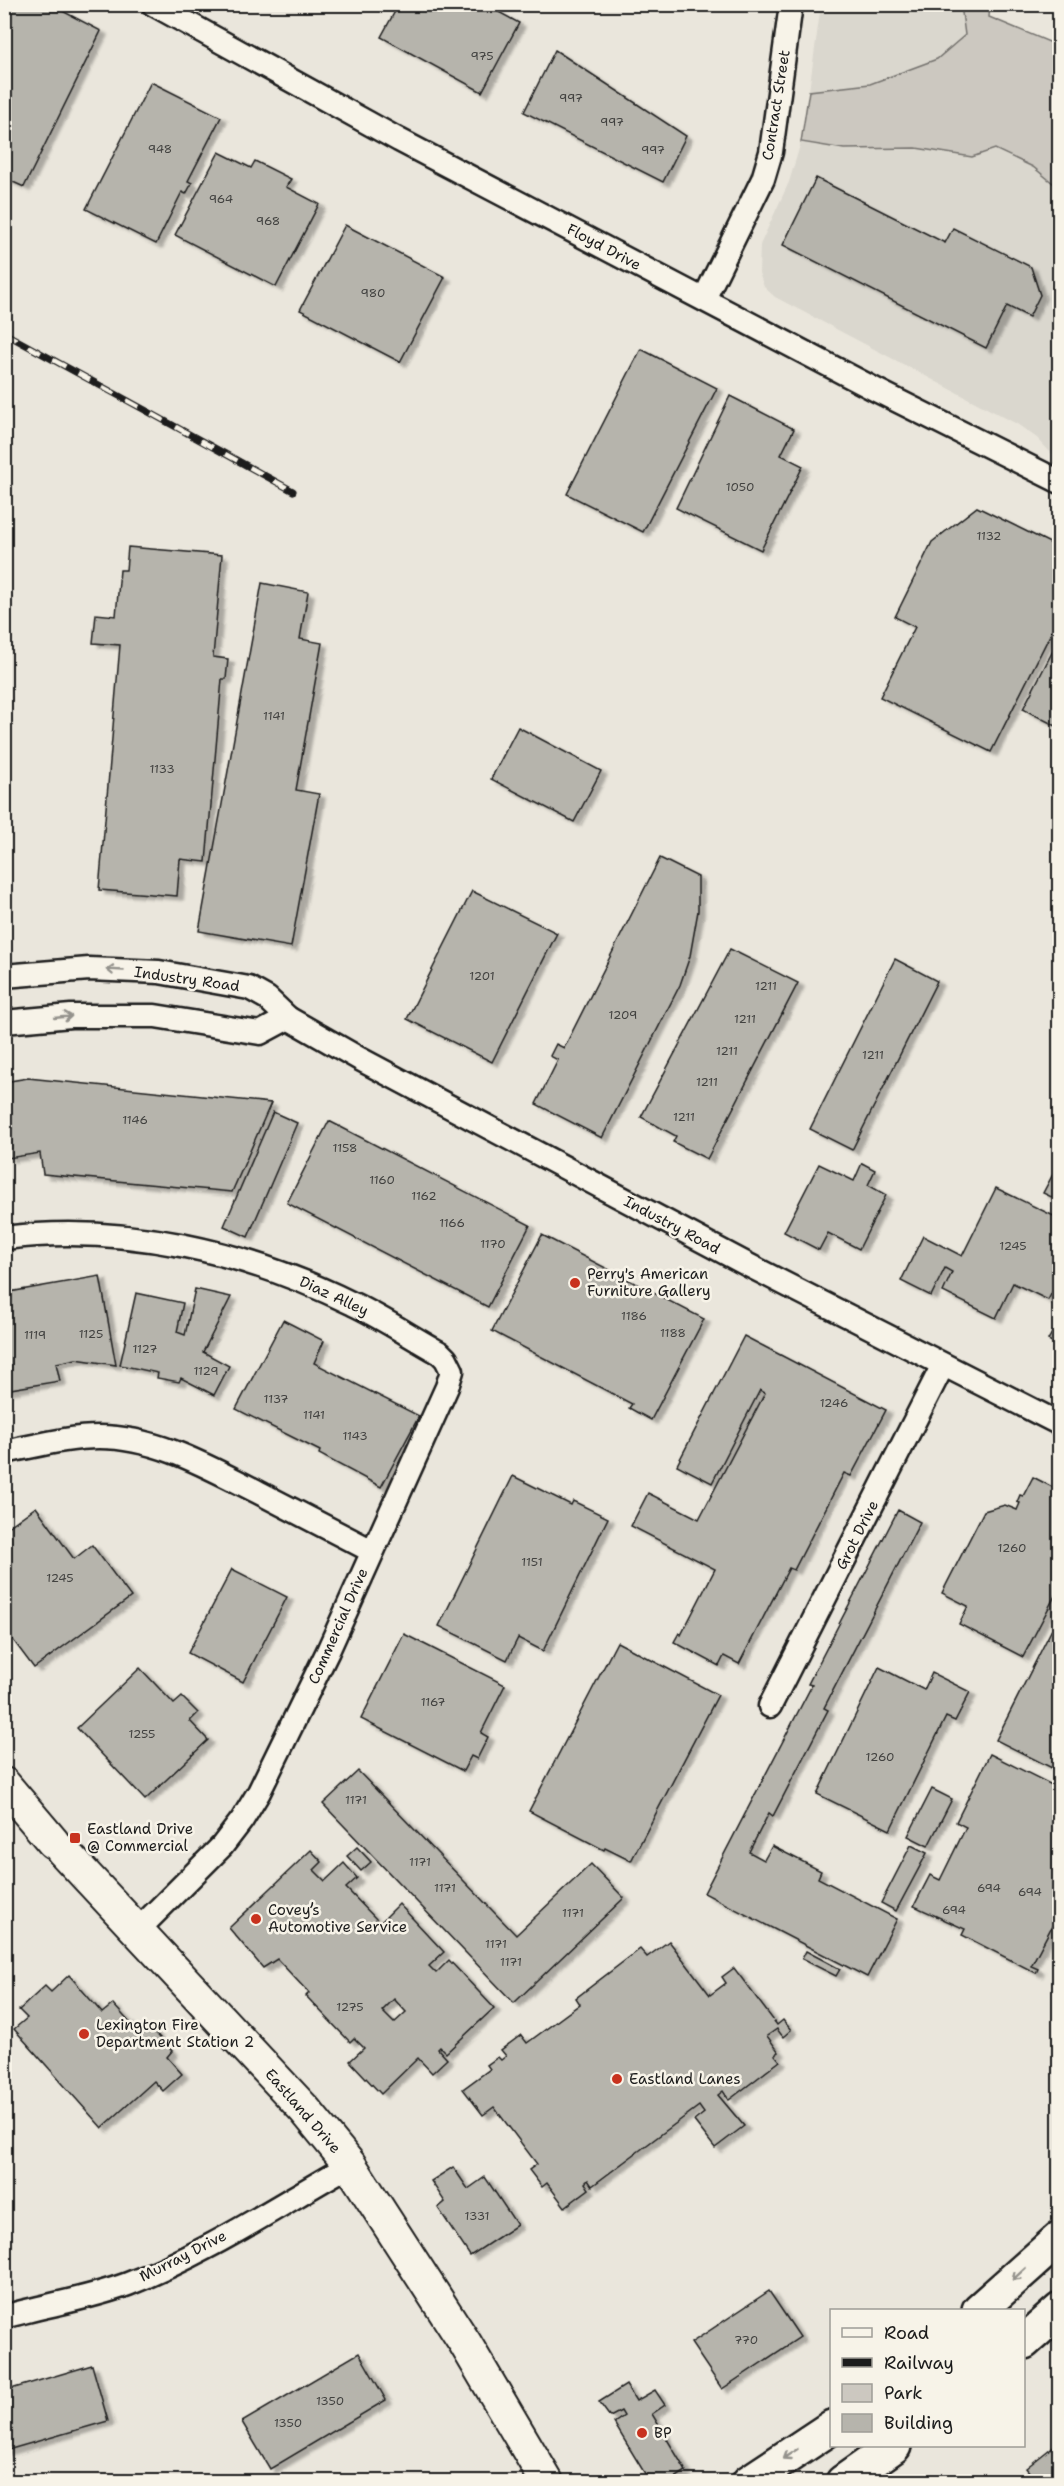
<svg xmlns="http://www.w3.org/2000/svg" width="1064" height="2486" viewBox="0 0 1064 2486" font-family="'Shantell Sans',sans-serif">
	<defs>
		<filter id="shadow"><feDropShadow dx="6" dy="4" stdDeviation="1.5" flood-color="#0004"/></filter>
	</defs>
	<rect width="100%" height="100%" fill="#eae6dc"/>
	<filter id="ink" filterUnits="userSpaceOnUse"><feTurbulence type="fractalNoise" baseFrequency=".0167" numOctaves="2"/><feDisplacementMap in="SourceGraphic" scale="12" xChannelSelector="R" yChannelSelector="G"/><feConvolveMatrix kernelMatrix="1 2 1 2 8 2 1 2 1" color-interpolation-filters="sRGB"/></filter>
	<g filter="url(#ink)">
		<g fill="#dad7ce">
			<polygon points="821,5 961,5 965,35 937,59 870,84 809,91"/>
			<polygon points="801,142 844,149 916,148 972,157 995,149 1033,167 1059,188 1059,457 1051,453 1037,438 1017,424 775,297 764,287 759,273 760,245 789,182"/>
		</g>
		<polygon fill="#ccc8c0" stroke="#74726e" stroke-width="1.5" points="961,5 990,5 989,17 1059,46 1059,188 1033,167 995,149 972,157 916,148 844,149 801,142 809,91 870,84 937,59 965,35"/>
		<g fill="#b6b4ac" stroke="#1c1c1c" stroke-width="1.5" fill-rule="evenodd" filter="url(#shadow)">
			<polygon points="9,4 49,4 101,31 24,187 4,178 4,13"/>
			<polygon points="399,4 484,4 519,23 482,92 381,37"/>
			<polygon points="555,50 686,136 663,182 524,112"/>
			<polygon points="151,82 221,117 188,181 192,183 186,194 182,192 156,244 86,209"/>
			<polygon points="219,152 251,168 255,161 291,179 286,187 319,204 276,287 175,235"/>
			<polygon points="816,178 945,243 953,228 1031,267 1040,295 1029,317 1007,306 986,348 783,245"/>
			<polygon points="345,225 445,277 400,362 300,310"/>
			<polygon points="641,349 717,388 643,532 567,494"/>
			<polygon points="730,396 794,429 781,455 803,466 761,550 676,508"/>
			<polygon points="977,507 1060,548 1060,615 991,752 880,697 915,627 895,617 932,542"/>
			<polygon points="128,547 222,555 213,657 228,659 226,679 222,679 206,862 180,859 177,896 99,890 120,645 93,643 96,614 116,616 120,570 126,570"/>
			<polygon points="262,583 308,592 300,639 322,643 296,790 319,794 291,947 199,931"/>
			<polygon points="1060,637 1060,728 1023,709"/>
			<polygon points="518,727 601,771 574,822 491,779"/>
			<polygon points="660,858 698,877 698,911 690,956 680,985 602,1138 536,1104 558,1060 550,1056 556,1044 564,1048"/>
			<polygon points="472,891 557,933 492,1062 407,1019"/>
			<polygon points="730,949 798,983 707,1159 673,1142 676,1136 641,1117"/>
			<polygon points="895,959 937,981 852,1150 810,1129"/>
			<polygon points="28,1078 271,1103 232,1192 43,1174 40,1153 8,1158 4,1134 4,1082"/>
			<polygon points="273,1112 297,1123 248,1237 224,1226"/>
			<polygon points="329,1121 530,1225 488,1307 287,1203"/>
			<polygon points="1060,1161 1060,1201 1043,1193"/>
			<polygon points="862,1163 875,1170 868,1185 886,1195 859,1249 828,1233 819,1250 784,1232 819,1164 854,1181"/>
			<polygon points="996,1188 1060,1219 1060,1277 1048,1300 1013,1283 996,1318 943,1292 952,1272 945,1268 931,1296 901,1281 923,1236 962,1256"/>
			<polygon points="542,1235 704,1319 651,1420 629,1408 632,1404 492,1331"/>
			<polygon points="100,1276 116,1365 76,1359 56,1363 60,1381 4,1390 4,1293"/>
			<polygon points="195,1289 231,1297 203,1352 229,1366 214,1395 181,1378 179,1382 157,1378 158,1373 120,1365 136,1293 183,1303 177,1332 185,1335"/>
			<polygon points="1060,1319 1060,1346 1048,1340"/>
			<polygon points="283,1320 324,1341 314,1363 419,1416 381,1487 319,1454 320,1451 236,1409"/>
			<polygon points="744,1336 886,1410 851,1476 844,1473 794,1570 789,1568 739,1664 724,1656 719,1666 674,1642 679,1633 681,1635 715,1569 631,1526 648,1493 699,1519 765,1393 760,1390 712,1483 677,1465"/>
			<polygon points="513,1476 571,1505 573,1501 608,1518 543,1651 518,1638 507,1660 439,1626"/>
			<polygon points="1033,1477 1060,1491 1060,1586 1023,1657 959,1624 968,1606 942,1593 984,1511 1005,1505 1017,1510 1020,1503 1017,1502 1020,1495 1023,1496"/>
			<polygon points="36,1507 74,1559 92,1545 131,1597 34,1668 4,1628 4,1530"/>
			<polygon points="898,1510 920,1522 824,1708 828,1710 773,1816 769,1813 749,1852 764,1860 772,1846 821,1871 818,1878 897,1919 867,1977 704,1893 812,1685 808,1684"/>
			<polygon points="232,1569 287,1597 243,1682 188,1653"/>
			<polygon points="1052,1629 1060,1633 1060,1772 996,1740"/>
			<polygon points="404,1634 505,1685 481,1733 488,1737 477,1759 471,1756 463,1771 361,1719"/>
			<polygon points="617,1642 718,1695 631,1861 605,1848 604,1850 529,1811"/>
			<polygon points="879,1667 924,1690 932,1673 970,1692 955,1721 946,1717 890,1830 817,1794"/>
			<polygon points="140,1668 174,1704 182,1697 198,1713 190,1721 208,1740 145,1800 77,1728"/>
			<polygon points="990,1754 1060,1789 1060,1911 1031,1966 1038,1969 1036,1973 962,1935 965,1929 914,1906 930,1875 940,1880 966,1827 956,1822"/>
			<polygon points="358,1771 516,1935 591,1864 624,1898 514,2003 323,1804"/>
			<polygon points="932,1789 952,1799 928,1846 908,1836"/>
			<polygon points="911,1845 927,1853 896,1911 881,1903"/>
			<polygon points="357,1847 371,1862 361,1871 347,1856"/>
			<path d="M 311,1850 L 322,1862 L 314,1870 L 325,1881 L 344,1863 L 357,1878 L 346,1888 L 380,1923 L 399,1904 L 444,1952 L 429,1966 L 436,1973 L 449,1960 L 494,2008 L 446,2053 L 440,2047 L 438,2049 L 447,2059 L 432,2073 L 418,2058 L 381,2094 L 350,2061 L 364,2048 L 354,2038 L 350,2042 L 306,1996 L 309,1993 L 277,1959 L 263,1968 L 229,1928 ZM 394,1999 L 406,2012 L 394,2023 L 382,2011 Z"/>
			<polygon points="669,1941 710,1995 726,1983 722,1977 734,1968 777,2025 783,2020 791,2030 783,2037 777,2029 767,2036 779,2052 775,2055 780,2061 729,2100 723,2091 718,2095 744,2126 715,2148 694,2121 704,2113 699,2106 592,2186 588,2180 585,2183 589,2189 565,2207 547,2183 542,2187 529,2170 537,2164 494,2107 483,2115 463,2089 490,2069 487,2065 498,2057 501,2060 506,2056 501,2050 521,2035 527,2043 580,2004 576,1998 640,1949 647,1957"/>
			<polygon points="806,1951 840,1969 836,1976 802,1959"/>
			<polygon points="69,1975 102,2013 113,2004 140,2034 149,2026 172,2051 167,2057 182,2074 163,2091 154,2081 102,2128 14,2029 27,2018 19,2010 45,1986 51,1992"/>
			<polygon points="453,2167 468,2189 485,2177 517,2225 470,2256 438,2208 445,2202 431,2181"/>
			<polygon points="769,2291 800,2337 722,2389 691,2343"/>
			<polygon points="359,2353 386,2400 270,2469 242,2422"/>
			<polygon points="92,2365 108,2421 4,2451 4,2391"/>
			<polygon points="626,2385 636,2401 655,2390 665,2405 652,2414 686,2471 669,2482 650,2482 614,2423 624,2416 621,2411 610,2417 599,2402"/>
			<polygon points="1060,2441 1060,2482 1037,2482 1026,2468"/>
		</g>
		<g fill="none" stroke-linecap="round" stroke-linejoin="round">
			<defs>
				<g id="street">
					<polyline points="153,4 399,140 878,391 1060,482"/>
					<polyline points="704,299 763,179 771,152 791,4"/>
					<polyline points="4,976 89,969 159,972 249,988 267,998 288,1018 360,1059 750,1266 1060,1424"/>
					<polyline points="4,1022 71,1016 155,1016 260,1033 288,1018"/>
					<path d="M 4,1238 C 123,1223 246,1251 353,1304 C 383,1318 411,1337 440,1353 L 446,1359 L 452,1371 L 447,1387 L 328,1651 L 259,1792 L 242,1820 L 222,1846 L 138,1930"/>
					<path d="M 4,1452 C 36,1446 68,1437 99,1437 C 157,1437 208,1467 258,1492 C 296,1512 334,1531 372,1551"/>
					<polyline points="770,1706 943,1365"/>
					<path d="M 4,2317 C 45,2305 88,2299 128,2284 C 206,2254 277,2206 350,2165"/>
				</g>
				<g id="secondary">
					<polyline points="4,1784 53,1842"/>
					<polyline points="62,1850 305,2110 350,2165 465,2343 547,2482"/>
				</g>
				<g id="highway">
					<polyline points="979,2310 1060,2238"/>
					<polyline points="1024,2342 1060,2310"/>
					<polyline points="749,2482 832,2427"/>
					<polyline points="843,2482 894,2446"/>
				</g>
			</defs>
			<use href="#street" stroke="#1c1c1c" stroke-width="27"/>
			<use href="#secondary" stroke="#1c1c1c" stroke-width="36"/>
			<use href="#highway" stroke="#1c1c1c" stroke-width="38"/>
			<use href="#street" stroke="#f7f3e8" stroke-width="22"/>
			<use href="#secondary" stroke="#f7f3e8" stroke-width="32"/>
			<use href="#highway" stroke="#f7f3e8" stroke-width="33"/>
			<defs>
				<polyline id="rail" points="4,333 293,491"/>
			</defs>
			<use href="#rail" stroke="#1c1c1c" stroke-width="7"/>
			<use href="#rail" stroke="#f7f3e8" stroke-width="4.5" stroke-dasharray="14" stroke-linecap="butt"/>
		</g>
		<defs><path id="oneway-shaft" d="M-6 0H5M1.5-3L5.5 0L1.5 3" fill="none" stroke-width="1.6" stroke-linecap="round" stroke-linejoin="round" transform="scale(1.5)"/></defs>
		<g stroke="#94928c">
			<use href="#oneway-shaft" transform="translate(115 970) rotate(-177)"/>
			<use href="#oneway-shaft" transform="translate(63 1017) rotate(-6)"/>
			<use href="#oneway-shaft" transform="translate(1019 2274) rotate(138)"/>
			<use href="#oneway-shaft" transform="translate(790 2454) rotate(147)"/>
		</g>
	</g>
	<g fill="#c8321e" stroke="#f7f3e8" stroke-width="2">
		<circle cx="575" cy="1283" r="6"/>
		<rect x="69" y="1832" width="12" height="12" rx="3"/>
		<circle cx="256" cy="1919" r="6"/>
		<circle cx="84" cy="2034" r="6"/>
		<circle cx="617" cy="2079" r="6"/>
		<circle cx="642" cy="2433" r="6"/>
	</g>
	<g text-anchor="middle" stroke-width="5" stroke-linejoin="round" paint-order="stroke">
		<g font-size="12" fill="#424240">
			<text x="482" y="60">975</text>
			<text x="571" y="102">997</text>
			<text x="612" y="126">997</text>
			<text x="160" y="153">948</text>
			<text x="653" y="154">997</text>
			<text x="221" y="203">964</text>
			<text x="268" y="225">968</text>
			<text x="373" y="297">980</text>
			<text x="740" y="491">1050</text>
			<text x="989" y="540">1132</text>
			<text x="274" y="720">1141</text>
			<text x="162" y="773">1133</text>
			<text x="482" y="980">1201</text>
			<text x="766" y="990">1211</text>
			<text x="623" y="1019">1209</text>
			<text x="745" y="1023">1211</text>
			<text x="727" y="1055">1211</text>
			<text x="873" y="1059">1211</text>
			<text x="707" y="1086">1211</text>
			<text x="684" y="1121">1211</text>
			<text x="135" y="1124">1146</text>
			<text x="345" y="1152">1158</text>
			<text x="382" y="1184">1160</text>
			<text x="424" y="1200">1162</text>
			<text x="452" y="1227">1166</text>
			<text x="493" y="1248">1170</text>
			<text x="1013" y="1250">1245</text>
			<text x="634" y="1320">1186</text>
			<text x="673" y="1337">1188</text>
			<text x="91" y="1338">1125</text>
			<text x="35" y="1339">1119</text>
			<text x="145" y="1353">1127</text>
			<text x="206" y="1375">1129</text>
			<text x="276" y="1403">1137</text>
			<text x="834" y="1407">1246</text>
			<text x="314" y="1419">1141</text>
			<text x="355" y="1440">1143</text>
			<text x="1012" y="1552">1260</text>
			<text x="532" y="1566">1151</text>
			<text x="60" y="1582">1245</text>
			<text x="433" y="1706">1167</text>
			<text x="142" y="1738">1255</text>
			<text x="880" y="1761">1260</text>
			<text x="356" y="1804">1171</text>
			<text x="420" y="1866">1171</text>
			<text x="445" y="1892">1171</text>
			<text x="989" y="1892">694</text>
			<text x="1030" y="1896">694</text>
			<text x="954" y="1914">694</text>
			<text x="573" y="1917">1171</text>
			<text x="496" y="1948">1171</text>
			<text x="511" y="1966">1171</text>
			<text x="350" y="2011">1275</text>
			<text x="477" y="2220">1331</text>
			<text x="746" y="2344">770</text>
			<text x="330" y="2405">1350</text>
			<text x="288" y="2427">1350</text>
		</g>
		<g font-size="15" fill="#1c1c1c" stroke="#f7f3e8">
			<text transform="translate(776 105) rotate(-81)" y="5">Contract Street</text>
			<text transform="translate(604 247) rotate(28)" y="5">Floyd Drive</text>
			<text transform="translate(187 979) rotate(8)" y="5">Industry Road</text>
			<text transform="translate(672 1225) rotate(28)" y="5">Industry Road</text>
			<text transform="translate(334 1296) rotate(25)" y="5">Diaz Alley</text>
			<text transform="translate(857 1535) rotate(-63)" y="5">Grot Drive</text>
			<text transform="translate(338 1626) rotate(-66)" y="5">Commercial Drive</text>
			<text transform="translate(303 2111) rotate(49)" y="5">Eastland Drive</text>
			<text transform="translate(183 2256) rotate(-27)" y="5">Murray Drive</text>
		</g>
		<g font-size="15" fill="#1c1c1c" stroke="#f7f3e8" text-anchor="start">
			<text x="587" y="1279">Perry's American<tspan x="587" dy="17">Furniture Gallery</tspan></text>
			<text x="87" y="1834">Eastland Drive<tspan x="87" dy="17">@ Commercial</tspan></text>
			<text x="268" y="1915">Covey’s<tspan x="268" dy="17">Automotive Service</tspan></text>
			<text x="96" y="2030">Lexington Fire<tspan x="96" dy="17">Department Station 2</tspan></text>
			<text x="629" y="2084">Eastland Lanes</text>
			<text x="654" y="2438">BP</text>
		</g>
	</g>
	<rect width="1064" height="2486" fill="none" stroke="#f7f3e8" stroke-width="24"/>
	<rect x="12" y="12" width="1040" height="2462" fill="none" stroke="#1c1c1c" stroke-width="2" filter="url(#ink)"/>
	<rect x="830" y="2309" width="195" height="138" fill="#f7f3e8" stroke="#9f9d96" stroke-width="1.5"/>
	<rect x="842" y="2328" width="30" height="9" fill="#f7f3e8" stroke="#9f9d96" stroke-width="1.5"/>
	<text x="884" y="2339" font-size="18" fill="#1c1c1c">Road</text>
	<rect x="842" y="2358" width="30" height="9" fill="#1c1c1c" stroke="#9f9d96" stroke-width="1.5"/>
	<text x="884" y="2369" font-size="18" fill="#1c1c1c">Railway</text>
	<rect x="842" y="2384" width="30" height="18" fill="#ccc8c0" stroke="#9f9d96" stroke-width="1.5"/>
	<text x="884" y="2399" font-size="18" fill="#1c1c1c">Park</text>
	<rect x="842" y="2414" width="30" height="18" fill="#b6b4ac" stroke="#9f9d96" stroke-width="1.5"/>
	<text x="884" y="2429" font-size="18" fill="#1c1c1c">Building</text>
</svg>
